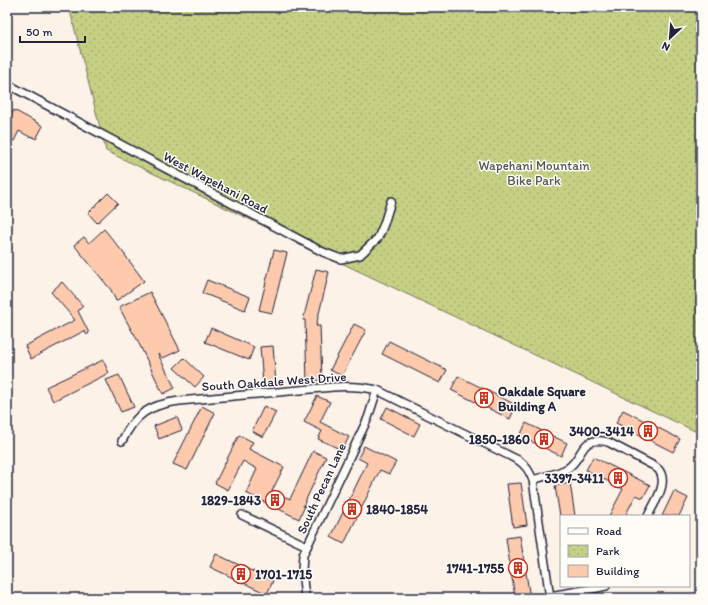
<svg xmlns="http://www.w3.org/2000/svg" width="708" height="605" viewBox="0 0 708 605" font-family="Itim,sans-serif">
	<defs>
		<pattern id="park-dots" width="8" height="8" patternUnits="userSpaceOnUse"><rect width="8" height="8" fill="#c5d084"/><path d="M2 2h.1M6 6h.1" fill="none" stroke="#a9b273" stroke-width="1.8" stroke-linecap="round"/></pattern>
	</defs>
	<rect width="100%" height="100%" fill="#fdf2e8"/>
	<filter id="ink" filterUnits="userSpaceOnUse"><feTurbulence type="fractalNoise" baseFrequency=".025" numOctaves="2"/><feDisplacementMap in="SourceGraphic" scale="8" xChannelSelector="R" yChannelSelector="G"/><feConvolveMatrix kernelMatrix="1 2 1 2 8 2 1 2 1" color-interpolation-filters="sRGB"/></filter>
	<g filter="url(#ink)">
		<polygon fill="url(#park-dots)" stroke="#747960" points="69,7 701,7 701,434 106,151"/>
		<g fill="#fdcaad" stroke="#22223b">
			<polygon points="14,110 43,126 36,139 31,136 30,137 19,131 14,141 7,137 7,123"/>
			<polygon points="108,193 118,203 97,223 88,213"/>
			<polygon points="104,229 122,251 144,281 116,301 111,290 74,245 84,237 89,243"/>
			<polygon points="274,250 287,253 272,313 259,310"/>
			<polygon points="316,269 329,272 316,326 320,326 322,380 307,381 305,320 303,320"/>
			<polygon points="207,280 250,297 245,310 202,293"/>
			<polygon points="62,282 83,306 78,311 89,333 87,335 84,331 31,359 25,346 75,320 51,292"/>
			<polygon points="150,292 180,350 163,358 158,354 175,388 163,394 134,333 133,333 119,307"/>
			<polygon points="354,324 366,330 342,376 330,370"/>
			<polygon points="211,328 254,347 249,360 205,342"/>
			<polygon points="389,341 447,370 440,383 382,354"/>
			<polygon points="273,346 276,383 263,384 260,347"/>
			<polygon points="184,358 204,377 195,387 174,368"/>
			<polygon points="103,360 109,373 53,401 46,387"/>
			<polygon points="119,375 134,407 121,412 106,380"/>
			<polygon points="458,376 516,405 510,419 451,390"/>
			<polygon points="317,396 330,402 320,422 349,437 342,450 318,439 322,431 304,422"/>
			<polygon points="202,406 215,413 187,470 173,464"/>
			<polygon points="264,406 276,412 263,437 252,431"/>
			<polygon points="387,407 420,424 414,436 381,419"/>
			<polygon points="623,410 680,439 673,452 616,423"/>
			<polygon points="177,417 182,430 159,439 154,426"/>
			<polygon points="526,423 567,443 561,456 520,436"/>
			<polygon points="239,435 253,442 249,449 284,467 272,491 290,499 313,451 326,457 303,506 305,506 299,519 246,493 257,469 243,461 228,490 215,483"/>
			<polygon points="364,446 396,462 389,474 380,470 344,544 331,537 367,463 358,458"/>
			<polygon points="593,457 650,485 643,498 636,495 625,516 609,516 623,489 586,470"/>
			<polygon points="521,483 527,525 513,527 507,484"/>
			<polygon points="570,483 575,516 560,516 555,486"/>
			<polygon points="674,491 688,498 679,516 662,516"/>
			<polygon points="520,536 530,598 515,598 506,538"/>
			<polygon points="216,554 273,581 267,594 210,567"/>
		</g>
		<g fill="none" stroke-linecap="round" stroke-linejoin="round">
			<defs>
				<g id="minor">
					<polyline points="7,84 306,243 323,252 341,259 360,255 378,238 384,224 391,201"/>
					<path d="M 122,441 C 135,414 149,405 179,401 L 333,387 C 348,386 363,387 377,390 L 518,460 C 526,465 529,471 533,480 L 550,598"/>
					<path d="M 533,480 C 544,476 558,474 568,468 C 585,456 579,435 608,442 L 654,466 C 655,467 657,468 659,470 C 669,484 654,503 648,516"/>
					<polyline points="242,515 307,546"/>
					<polyline points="549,596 597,588 606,586"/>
					<polyline points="305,598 302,570 303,555 368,418 377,390"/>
				</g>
			</defs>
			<use href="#minor" stroke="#22223b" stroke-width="10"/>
			<use href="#minor" stroke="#fdfcf7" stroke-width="7"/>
		</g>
	</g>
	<defs>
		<symbol id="building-ring" viewBox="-11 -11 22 22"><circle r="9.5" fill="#fdfcf7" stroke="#c8321e" stroke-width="1.5"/><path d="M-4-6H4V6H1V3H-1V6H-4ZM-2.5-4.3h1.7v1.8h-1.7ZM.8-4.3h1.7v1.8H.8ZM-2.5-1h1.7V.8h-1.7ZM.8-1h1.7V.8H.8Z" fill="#c8321e"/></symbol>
	</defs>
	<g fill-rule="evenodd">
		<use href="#building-ring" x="473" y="387" width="22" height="22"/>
		<use href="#building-ring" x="637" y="420" width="22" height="22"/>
		<use href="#building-ring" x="533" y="428" width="22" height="22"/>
		<use href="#building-ring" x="607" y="467" width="22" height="22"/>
		<use href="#building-ring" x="264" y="489" width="22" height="22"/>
		<use href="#building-ring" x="341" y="498" width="22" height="22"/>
		<use href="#building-ring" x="507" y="557" width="22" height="22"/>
		<use href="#building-ring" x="230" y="563" width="22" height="22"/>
	</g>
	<g text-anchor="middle" stroke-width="3" stroke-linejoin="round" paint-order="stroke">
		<g font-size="13" fill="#535651" stroke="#fdfcf7">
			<text x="534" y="170">Wapehani Mountain<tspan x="534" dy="15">Bike Park</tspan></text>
		</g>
		<g font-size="13" fill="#22223b" stroke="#fdfcf7">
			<text transform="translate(216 182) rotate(28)" y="5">West Wapehani Road</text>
			<text transform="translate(274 381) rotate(-4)" y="5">South Oakdale West Drive</text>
			<text transform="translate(321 488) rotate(-65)" y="5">South Pecan Lane</text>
		</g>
		<g font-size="13" font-weight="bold" fill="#22223b" stroke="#fdfcf7" text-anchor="end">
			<text x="498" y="396" text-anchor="start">Oakdale Square<tspan x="498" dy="15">Building A</tspan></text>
			<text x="634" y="436">3400-3414</text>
			<text x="530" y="444">1850-1860</text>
			<text x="604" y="483">3397-3411</text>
			<text x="261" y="505">1829-1843</text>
			<text x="366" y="514" text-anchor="start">1840-1854</text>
			<text x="504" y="573">1741-1755</text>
			<text x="255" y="579" text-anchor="start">1701-1715</text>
		</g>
	</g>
	<rect width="708" height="605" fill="none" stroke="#fdfcf7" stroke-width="24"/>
	<rect x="12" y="12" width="684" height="581" fill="none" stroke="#22223b" stroke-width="1.5" filter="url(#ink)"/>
	<rect x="560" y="515" width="130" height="72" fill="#fdfcf7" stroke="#a5a5ac"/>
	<rect x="568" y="528" width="20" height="6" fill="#fdfcf7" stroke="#a5a5ac"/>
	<text x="596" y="535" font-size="12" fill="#22223b">Road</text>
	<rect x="568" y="545" width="20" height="12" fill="url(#park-dots)" stroke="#a5a5ac"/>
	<text x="596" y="555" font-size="12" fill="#22223b">Park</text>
	<rect x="568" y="565" width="20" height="12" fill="#fdcaad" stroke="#a5a5ac"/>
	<text x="596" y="575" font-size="12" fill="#22223b">Building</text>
	<g transform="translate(670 38) rotate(206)" stroke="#fdfcf7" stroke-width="3" paint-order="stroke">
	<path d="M0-3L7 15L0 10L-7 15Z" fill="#22223b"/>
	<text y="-6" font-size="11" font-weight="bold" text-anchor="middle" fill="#22223b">N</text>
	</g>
	<path d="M20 36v6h65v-6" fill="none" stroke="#22223b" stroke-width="2"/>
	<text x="26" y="36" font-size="12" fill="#22223b" stroke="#fdfcf7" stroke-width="3" paint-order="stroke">50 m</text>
</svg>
